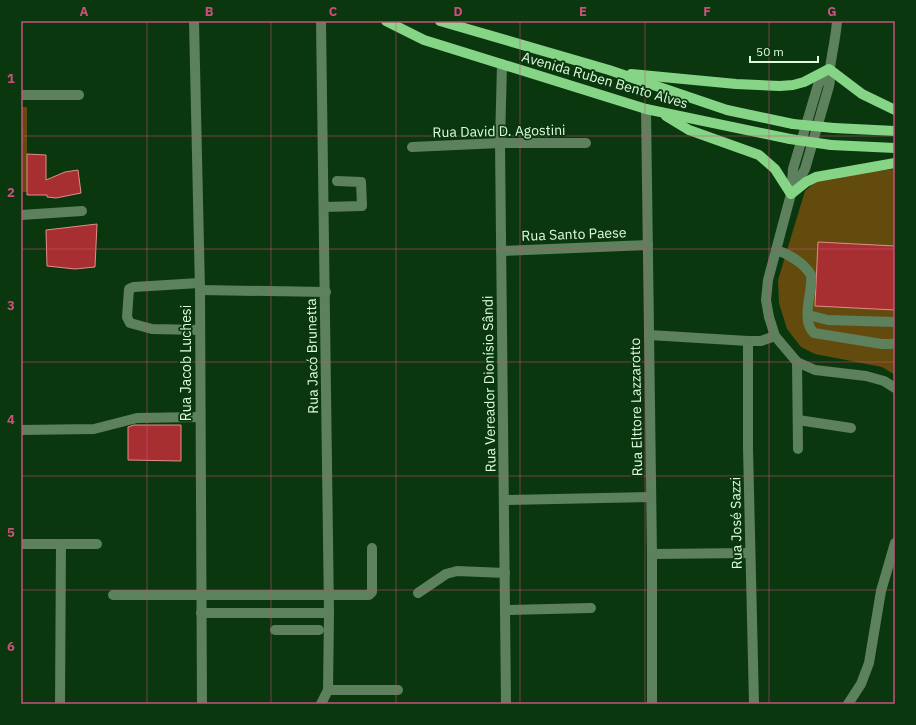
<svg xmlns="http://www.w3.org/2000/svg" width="916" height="725" viewBox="0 0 916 725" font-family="'IBM Plex Sans',sans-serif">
	<rect width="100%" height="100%" fill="#0b370f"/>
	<g fill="#634a0d">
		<rect x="21" y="107" width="6" height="85"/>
		<polygon points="895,169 895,375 882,367 815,354 801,347 787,329 779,303 778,280 805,191 815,182 826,177"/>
	</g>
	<g fill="#a82f31" stroke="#e28e88">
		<polygon points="27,154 46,155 46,180 65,172 78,170 81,193 56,198 47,197 47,195 27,195"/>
		<polygon points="97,224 95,267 75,269 47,266 46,230"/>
		<polygon points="818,242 895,246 895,310 815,306"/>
		<polygon points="134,425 181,425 181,461 128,460 128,427"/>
	</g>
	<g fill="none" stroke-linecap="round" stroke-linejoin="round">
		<g stroke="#5c815c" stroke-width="10">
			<polyline points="194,21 200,290 202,704"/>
			<polyline points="321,21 329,613 328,690 321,704"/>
			<path d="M 837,21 C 836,37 832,52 830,68 C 829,74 831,80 829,86 L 805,169 L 791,194 L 768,280 L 766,300 L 769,317 L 775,336 L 797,362 L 815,370 L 866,376 L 884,381 L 895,388"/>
			<polyline points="502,64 500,143 506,704"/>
			<polyline points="21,95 79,95"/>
			<polyline points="646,109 652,554 652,704"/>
			<polyline points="412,147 500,143 586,143"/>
			<polyline points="791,194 793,169 818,85 829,69"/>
			<polyline points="324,207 362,206 361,182 337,181"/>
			<polyline points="21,215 82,211"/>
			<path d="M 776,250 C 789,254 804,263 811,275 C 813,293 800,320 814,333 L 882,344 L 891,344 L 895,343"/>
			<polyline points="501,251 648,245"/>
			<polyline points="199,283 134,287 129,289 127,317 130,323 152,329 200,330"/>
			<polyline points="200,290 326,292"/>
			<polyline points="808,315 828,320 895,322"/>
			<polyline points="649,335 748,341 761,341 775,336"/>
			<polyline points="748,341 748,448 754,704"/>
			<polyline points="797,362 798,449"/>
			<polyline points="798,420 851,428"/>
			<polyline points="21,430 94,429 137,418 200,417"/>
			<polyline points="504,500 651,497"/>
			<polyline points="21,544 97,544"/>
			<polyline points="652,554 750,553"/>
			<polyline points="418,593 446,574 457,571 505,573"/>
			<polyline points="113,595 369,595 372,592 372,548"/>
			<polyline points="505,610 591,608"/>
			<polyline points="201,613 329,613"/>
			<polyline points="275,630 319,630"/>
			<polyline points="328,690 398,690"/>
			<polyline points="60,704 61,544"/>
			<polyline points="848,704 861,684 869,663 881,591 895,543"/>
		</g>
		<g stroke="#86d587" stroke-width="10">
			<polyline points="386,21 424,40 646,109 790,139"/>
			<polyline points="440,21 609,70 727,110 793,124"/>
			<polyline points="631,74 736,84 780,86 793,85 804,82 829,69 862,94 895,110"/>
			<polyline points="666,116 689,130 759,155 775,169 791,194 806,182 816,177 895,163"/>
			<polyline points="834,128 895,131"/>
			<polyline points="831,145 895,148"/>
		</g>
		<g stroke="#86d587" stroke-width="10">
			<polyline points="793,124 834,128"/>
			<polyline points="790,139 831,145"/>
		</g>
	</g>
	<path fill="none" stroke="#c9517b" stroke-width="1" stroke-opacity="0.55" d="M 147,21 L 147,704M 271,21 L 271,704M 396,21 L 396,704M 520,21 L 520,704M 645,21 L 645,704M 769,21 L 769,704M 21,136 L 895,136M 21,249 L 895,249M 21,362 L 895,362M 21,476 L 895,476M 21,590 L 895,590"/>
	<g text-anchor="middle" stroke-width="3.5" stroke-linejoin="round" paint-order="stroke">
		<g font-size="14" fill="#ddfbdc" stroke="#0b370f">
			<text transform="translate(605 80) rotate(16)" y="5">Avenida Ruben Bento Alves</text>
			<text transform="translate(499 131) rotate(-1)" y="5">Rua David D. Agostini</text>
			<text transform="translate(574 234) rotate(-2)" y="5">Rua Santo Paese</text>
			<text transform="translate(312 356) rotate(-91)" y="5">Rua Jacó Brunetta</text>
			<text transform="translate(186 363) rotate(-90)" y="5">Rua Jacob Luchesi</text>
			<text transform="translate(489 384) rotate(-91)" y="5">Rua Vereador Dionísio Sândi</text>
			<text transform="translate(636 407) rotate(-91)" y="5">Rua Elttore Lazzarotto</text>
			<text transform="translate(736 523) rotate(-91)" y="5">Rua José Sazzi</text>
		</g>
	</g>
	<rect width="916" height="725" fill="none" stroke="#0b370f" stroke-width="44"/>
	<path d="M750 56v6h68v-6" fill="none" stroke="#ddfbdc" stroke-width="2"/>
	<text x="756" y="56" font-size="12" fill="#ddfbdc" stroke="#0b370f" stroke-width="3" paint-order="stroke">50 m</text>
	<rect x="22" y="22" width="872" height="681" fill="none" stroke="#c9517b" stroke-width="1.5"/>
	<g font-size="13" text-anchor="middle" font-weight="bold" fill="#c9517b">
		<text x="84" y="16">A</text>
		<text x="209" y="16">B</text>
		<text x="333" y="16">C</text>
		<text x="458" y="16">D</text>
		<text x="583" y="16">E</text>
		<text x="707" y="16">F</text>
		<text x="832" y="16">G</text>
		<text x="11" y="83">1</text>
		<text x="11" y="197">2</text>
		<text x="11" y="310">3</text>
		<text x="11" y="424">4</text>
		<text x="11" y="537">5</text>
		<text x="11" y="651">6</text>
	</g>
</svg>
